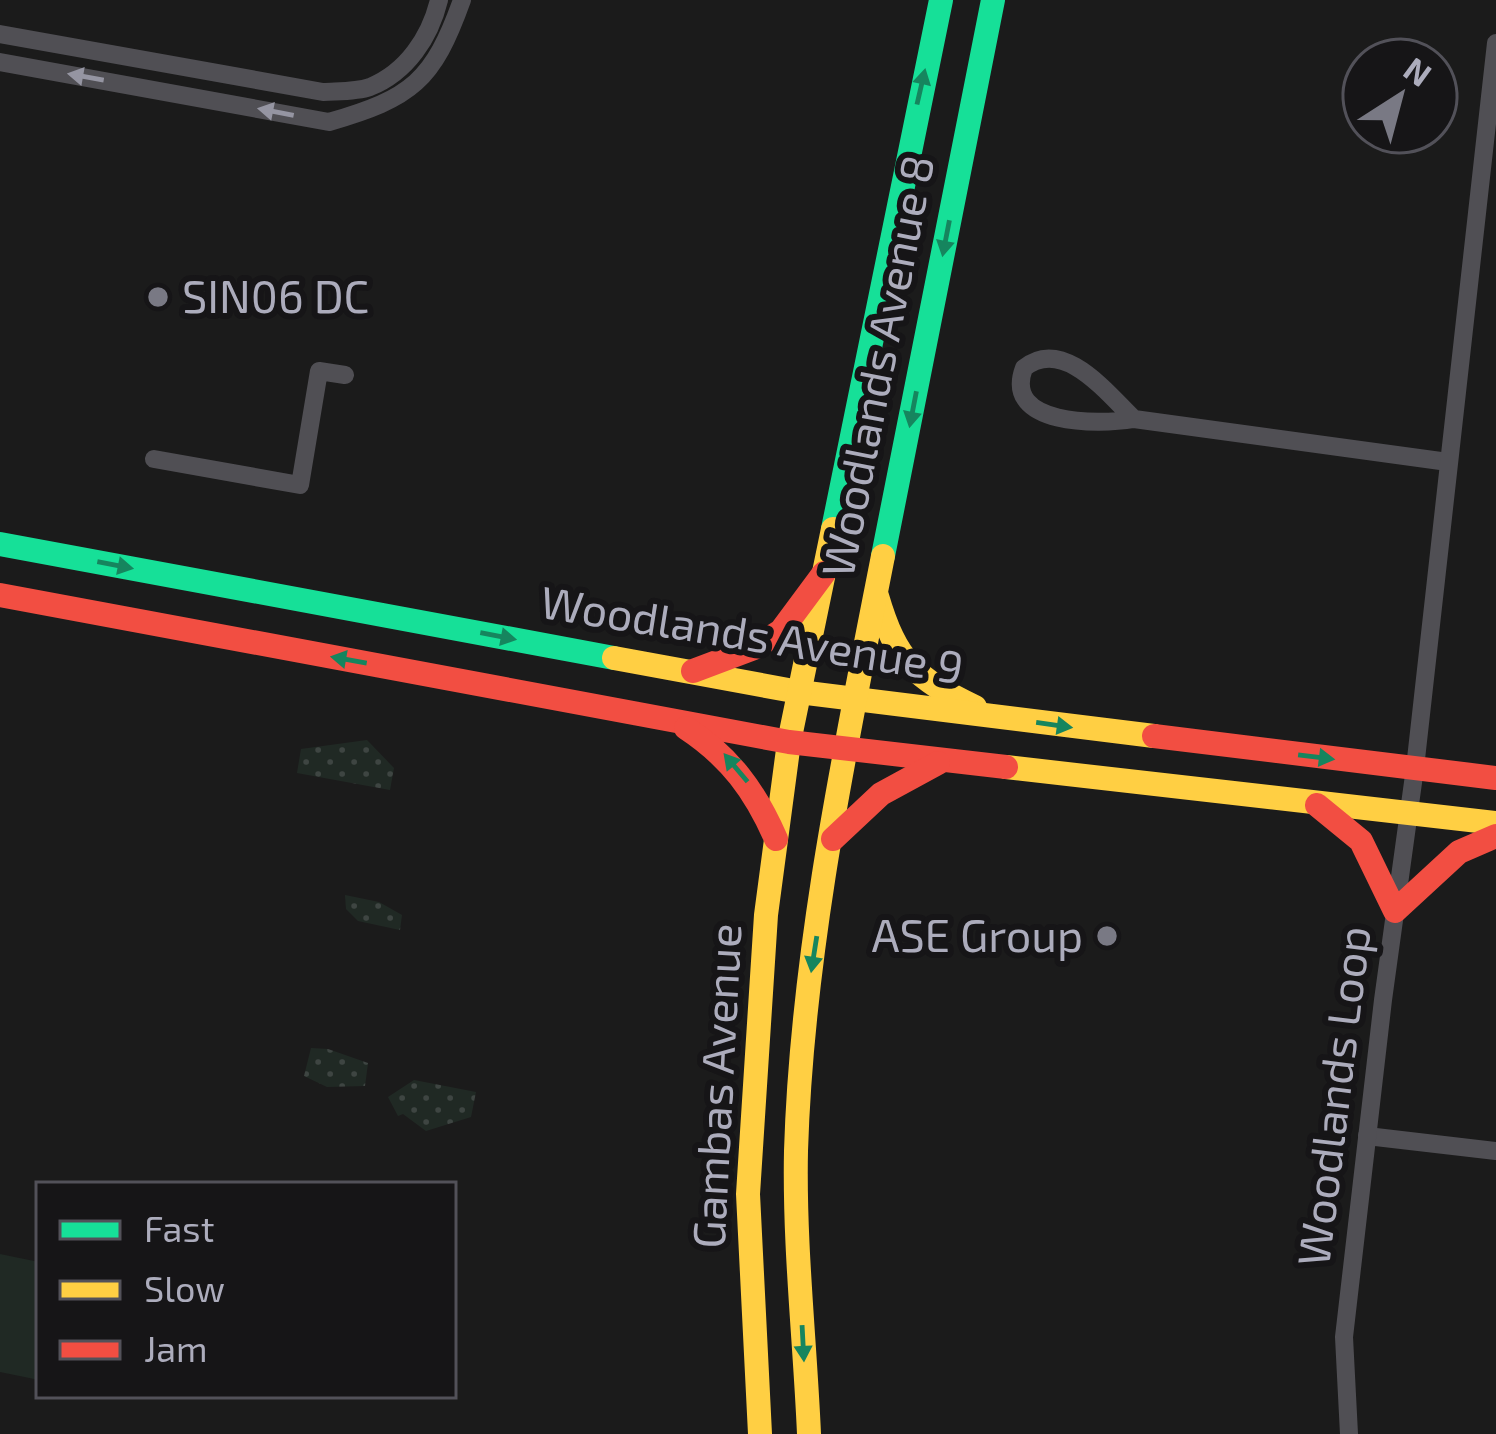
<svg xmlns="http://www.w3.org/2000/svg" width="1496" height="1434" viewBox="0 0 1496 1434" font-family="'Exo 2',sans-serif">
	<defs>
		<pattern id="park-dots" width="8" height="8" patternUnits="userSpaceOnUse" patternTransform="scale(3)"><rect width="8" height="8" fill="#202924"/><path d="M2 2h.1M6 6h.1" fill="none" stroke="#3e4542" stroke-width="1.8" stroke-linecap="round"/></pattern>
	</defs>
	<rect width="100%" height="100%" fill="#1b1b1b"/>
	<g fill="url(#park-dots)">
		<polygon points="367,740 394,768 390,790 297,773 301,749"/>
		<polygon points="345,895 379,902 402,915 400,930 358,921 346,909"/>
		<polygon points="311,1048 328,1049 368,1063 365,1086 327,1087 304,1076"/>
		<polygon points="414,1080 476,1092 471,1117 426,1131 403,1114 398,1116 388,1097"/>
	</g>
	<polygon fill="#202924" points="0,1254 39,1262 39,1380 0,1372"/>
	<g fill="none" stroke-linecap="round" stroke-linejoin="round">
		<g stroke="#504f54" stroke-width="18">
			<path d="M 0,34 L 323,92 C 337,91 356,92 370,87 C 407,72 430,37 439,0"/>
			<path d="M 0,62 L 329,122 C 412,98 433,81 462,0"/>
			<path d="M 1134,419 C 1107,393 1063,336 1024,368 C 1002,426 1099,425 1134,419 L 1448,462"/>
			<polyline points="154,459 300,485 319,371 345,375"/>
			<polyline points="1367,1136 1496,1151"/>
			<polyline points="1349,1434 1344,1337 1383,1000 1415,768 1496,43"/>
		</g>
		<g stroke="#16e098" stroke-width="24">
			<polyline points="833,529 941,0"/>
			<polyline points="0,544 614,658"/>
			<polyline points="883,556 993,0"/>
		</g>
		<g stroke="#ffcf43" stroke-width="24">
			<path d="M 877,596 C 896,661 915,678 975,707"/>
			<polyline points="614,658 799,692 1154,736"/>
			<polyline points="1006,767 1496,823"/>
			<polyline points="760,1434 748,1194 766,915 789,742 833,529"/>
			<path d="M 809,1434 C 805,1341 794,1245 796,1151 C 802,953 845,750 883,556"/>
		</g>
		<g stroke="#f24e42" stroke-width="24">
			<polyline points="0,595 789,742 1006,767"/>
			<polyline points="693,671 754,648 781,631 824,573"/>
			<path d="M 686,728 C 730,757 755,791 776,839"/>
			<polyline points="1154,736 1496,778"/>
			<polyline points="1317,805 1361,841 1395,911 1459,852 1496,836"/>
			<polyline points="833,839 881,794 938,763"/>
		</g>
	</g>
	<defs><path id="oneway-solid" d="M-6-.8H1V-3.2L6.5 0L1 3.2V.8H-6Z" transform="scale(3)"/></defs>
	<g fill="#9595a2">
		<use href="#oneway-solid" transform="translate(86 77) rotate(-170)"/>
		<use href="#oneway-solid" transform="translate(276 112) rotate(-169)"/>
	</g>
	<g fill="#16855e">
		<use href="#oneway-solid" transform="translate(921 87) rotate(-77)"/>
		<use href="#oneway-solid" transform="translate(946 238) rotate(101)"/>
		<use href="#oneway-solid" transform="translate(913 409) rotate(101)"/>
		<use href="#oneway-solid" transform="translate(115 565) rotate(11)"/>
		<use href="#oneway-solid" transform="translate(498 636) rotate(11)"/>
		<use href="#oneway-solid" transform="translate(349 660) rotate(-170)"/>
		<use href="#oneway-solid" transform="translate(1054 725) rotate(8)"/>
		<use href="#oneway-solid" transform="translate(1316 757) rotate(7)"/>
		<use href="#oneway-solid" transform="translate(736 768) rotate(-130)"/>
		<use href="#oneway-solid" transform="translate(814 954) rotate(99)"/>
		<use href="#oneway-solid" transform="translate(803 1343) rotate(87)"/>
	</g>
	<g fill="#797984" stroke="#161517" stroke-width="4.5">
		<circle cx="158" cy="297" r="12"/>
		<circle cx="1107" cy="936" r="12"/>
	</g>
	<g text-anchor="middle" stroke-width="12" stroke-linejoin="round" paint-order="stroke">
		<g font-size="45" fill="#acacbc" stroke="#161517" text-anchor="start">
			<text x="182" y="313">SIN06 DC</text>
			<text x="1083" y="952" text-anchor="end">ASE Group</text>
		</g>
		<g font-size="45" fill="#acacbc" stroke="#161517">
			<text transform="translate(878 366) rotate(-79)" y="16">Woodlands Avenue 8</text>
			<text transform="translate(752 635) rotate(9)" y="16">Woodlands Avenue 9</text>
			<text transform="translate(717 1086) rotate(-87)" y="16">Gambas Avenue</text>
			<text transform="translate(1334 1096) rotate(-83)" y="16">Woodlands Loop</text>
		</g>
	</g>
	<rect x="36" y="1182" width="420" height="216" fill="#161517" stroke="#525159" stroke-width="3"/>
	<rect x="60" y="1221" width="60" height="18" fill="#16e098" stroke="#525159" stroke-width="3"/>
	<text x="144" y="1242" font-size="36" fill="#acacbc">Fast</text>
	<rect x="60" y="1281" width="60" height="18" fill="#ffcf43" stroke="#525159" stroke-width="3"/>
	<text x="144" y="1302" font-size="36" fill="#acacbc">Slow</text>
	<rect x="60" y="1341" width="60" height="18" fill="#f24e42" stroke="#525159" stroke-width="3"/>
	<text x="144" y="1362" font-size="36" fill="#acacbc">Jam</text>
	<g transform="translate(1400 96) rotate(36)"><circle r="57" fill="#161517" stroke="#525159" stroke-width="3"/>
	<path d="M0-9L21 45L0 30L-21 45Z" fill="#797984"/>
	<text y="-18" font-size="33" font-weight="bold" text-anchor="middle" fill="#acacbc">N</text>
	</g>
</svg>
